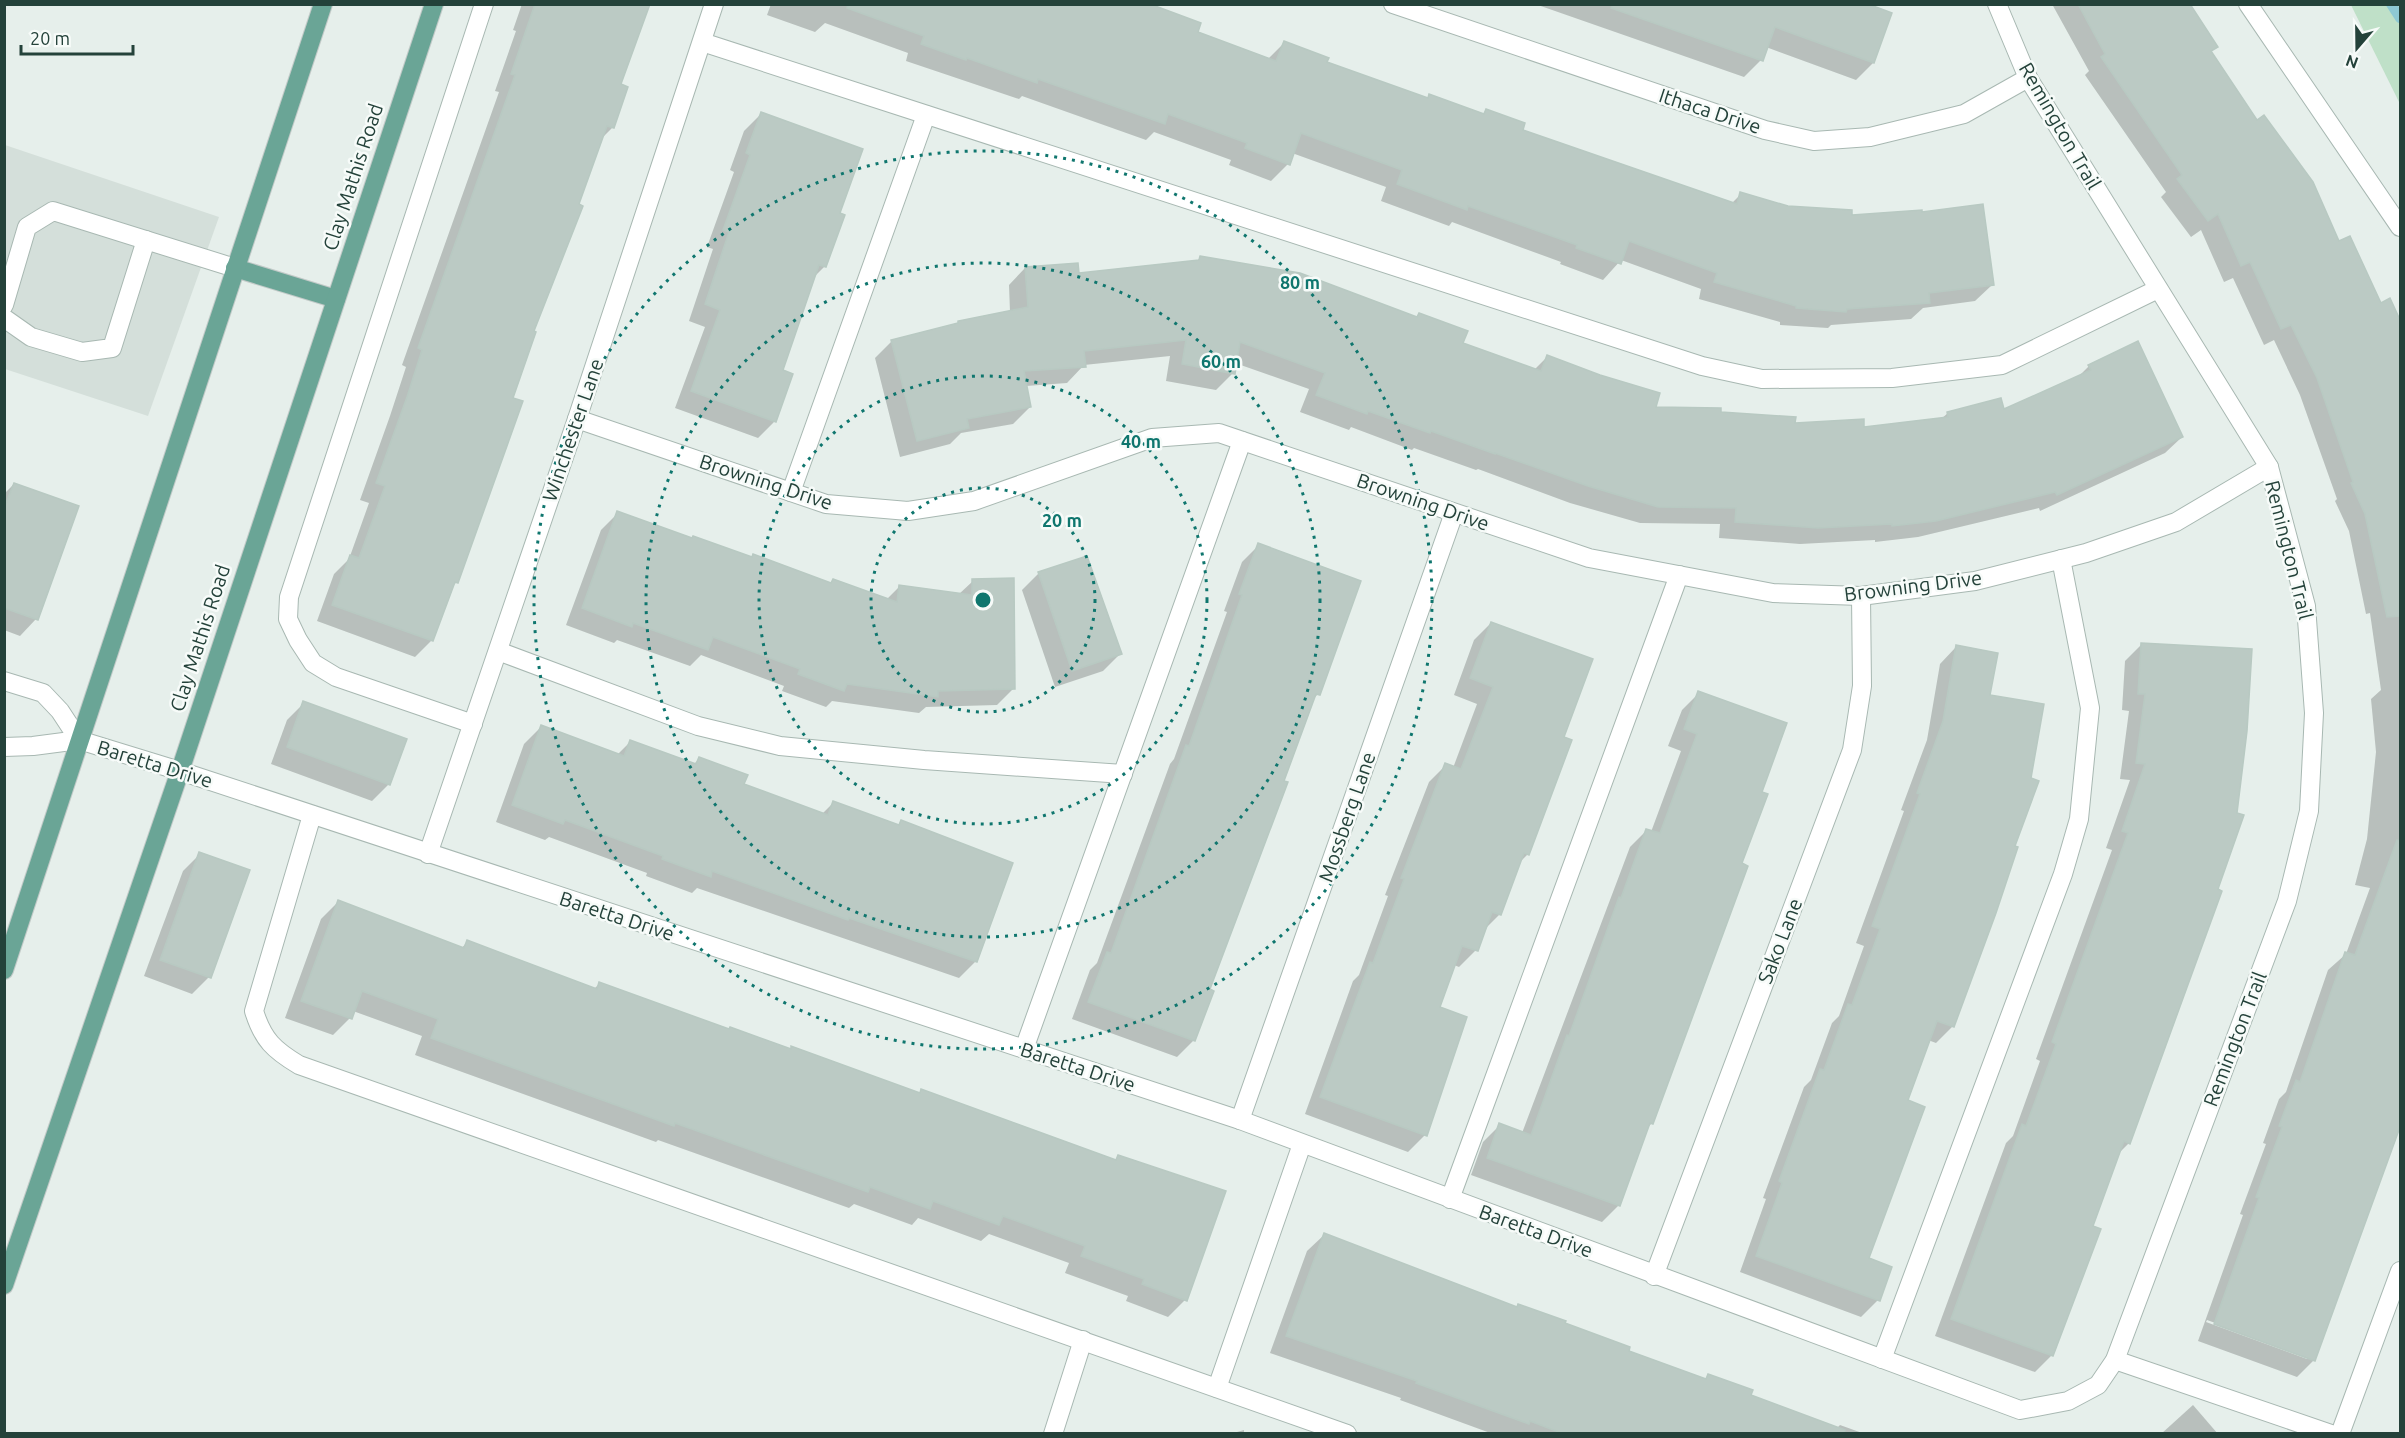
<svg xmlns="http://www.w3.org/2000/svg" width="2405" height="1438" viewBox="0 0 2405 1438" font-family="Ubuntu,sans-serif">
	<rect width="100%" height="100%" fill="#e6efeb"/>
	<polygon fill="#d4dfda" points="5,145 219,217 148,416 5,369"/>
	<polygon fill="#bfe0c8" points="2351,5 2400,5 2400,104"/>
	<g fill="#0003" fill-rule="evenodd">
		<polygon points="522,4 649,4 619,85 612,128 601,139 532,332 457,582 451,587 432,640 415,657 317,621 334,574 349,559 369,503 360,500 390,416 406,367 402,365 499,92 495,91 516,31 513,30"/>
		<polygon points="771,4 1137,4 1196,33 1268,59 1284,43 1325,63 1426,99 1430,96 1482,115 1486,110 1521,130 1732,203 1741,194 1788,207 1850,217 1992,285 1975,301 1923,308 1911,319 1831,325 1828,328 1780,325 1780,322 1699,299 1701,289 1621,260 1603,280 1560,264 1561,262 1452,222 1449,226 1381,201 1386,187 1292,153 1288,164 1271,181 1229,165 1231,160 1154,132 1146,140 1022,96 1019,99 906,61 908,53 825,23 815,32 767,15"/>
		<polygon points="1535,4 1876,4 1875,8 1890,14 1873,63 1856,80 1766,47 1761,60 1744,77"/>
		<path d="M 2052,4 L 2189,4 L 2216,47 L 2210,52 L 2380,305 L 2390,300 L 2400,323 L 2400,1120 L 2314,1360 L 2297,1377 L 2198,1341 L 2243,1215 L 2240,1214 L 2266,1144 L 2263,1143 L 2279,1099 L 2286,1092 L 2328,970 L 2346,954 L 2370,888 L 2355,885 L 2367,839 L 2376,752 L 2371,699 L 2381,690 L 2370,613 L 2366,614 L 2349,531 L 2335,501 L 2337,499 L 2300,395 L 2274,340 L 2264,345 L 2233,278 L 2224,282 L 2201,230 L 2191,237 L 2161,197 L 2166,192 L 2085,75 L 2089,71 ZM 2207,1320 L 2307,1356 L 2307,1359 L 2206,1322 Z"/>
		<polygon points="761,114 838,214 825,266 812,279 781,371 792,375 774,422 758,438 675,408 705,327 689,321 713,249 707,247 734,172 730,170 744,131"/>
		<polygon points="1200,258 1416,318 1419,314 1461,344 1534,370 1547,357 1654,408 1719,413 1794,424 1863,429 1941,419 1948,413 2003,411 2077,378 2089,366 2182,437 2165,453 2040,511 2039,508 1918,537 1875,542 1875,540 1800,544 1719,538 1720,524 1640,523 1570,503 1478,469 1476,470 1414,448 1412,450 1351,427 1349,430 1300,412 1309,389 1235,363 1233,373 1216,390 1166,381 1170,356 1084,365 1067,383 1026,386 1030,407 1013,424 961,433 950,444 900,457 875,358 892,341 1010,312 1009,285 1025,268 1078,274 1196,262"/>
		<polygon points="14,484 36,619 20,636 4,630 4,494"/>
		<polygon points="618,513 691,539 830,584 833,581 886,600 899,587 958,595 973,581 1014,688 997,705 926,707 919,713 832,701 826,707 782,691 784,686 701,655 690,666 617,640 614,643 566,625 601,530"/>
		<polygon points="1259,545 1318,694 1311,701 1282,782 1286,783 1208,990 1194,1040 1177,1057 1072,1019 1090,970 1097,963 1170,764 1174,759 1227,612 1224,611 1242,562"/>
		<polygon points="1039,573 1120,654 1103,671 1055,687 1022,590"/>
		<polygon points="1491,623 1562,738 1528,854 1518,864 1500,914 1484,930 1476,950 1459,967 1454,965 1438,1008 1425,1135 1408,1152 1305,1114 1353,981 1359,975 1388,896 1385,895 1429,782 1446,765 1453,768 1477,704 1454,695 1474,640"/>
		<polygon points="2142,644 2250,650 2129,1143 2118,1154 2091,1227 2052,1355 2035,1372 1935,1336 2006,1143 2013,1136 2040,1061 2036,1059 2112,850 2106,848 2130,780 2120,779 2129,711 2122,710 2125,661"/>
		<polygon points="1956,647 1989,696 1953,1026 1936,1043 1928,1040 1906,1101 1867,1259 1878,1300 1861,1317 1740,1272 1766,1199 1763,1198 1804,1087 1811,1080 1832,1023 1839,1016 1864,946 1856,943 1904,811 1901,810 1927,740 1940,664"/>
		<polygon points="1699,693 1760,793 1740,864 1652,1123 1646,1129 1619,1205 1602,1222 1471,1175 1483,1142 1500,1125 1522,1133 1630,847 1647,830 1651,832 1681,751 1668,746 1682,710"/>
		<polygon points="304,703 389,784 372,801 271,764 287,720"/>
		<polygon points="541,727 617,755 630,742 693,765 699,759 742,785 822,814 833,803 897,826 902,822 976,961 959,978 697,888 692,893 646,876 647,873 549,837 545,840 496,822 524,744"/>
		<polygon points="200,854 209,977 192,994 144,976 183,871"/>
		<polygon points="338,902 461,949 467,942 594,989 599,984 728,1031 790,1050 792,1048 918,1094 922,1091 1114,1161 1119,1156 1185,1300 1168,1317 1126,1301 1128,1296 1065,1273 1069,1263 989,1234 981,1241 918,1218 912,1225 854,1204 849,1208 658,1140 656,1142 415,1055 422,1036 353,1011 350,1018 333,1035 285,1018 321,919"/>
		<polygon points="1324,1235 1516,1308 1563,1324 1627,1352 1704,1380 1708,1376 1749,1396 1837,1428 1840,1425 1865,1434 1493,1434 1400,1400 1401,1398 1270,1353 1307,1251"/>
		<polygon points="2193,1405 2218,1434 2161,1434"/>
		<polygon points="1244,1430 1244,1434 1230,1434"/>
	</g>
	<g fill="none" stroke-linecap="round" stroke-linejoin="round">
		<polyline stroke="#8ec9d4" stroke-width="10" points="2391,4 2400,18"/>
	</g>
	<g fill="#bbcac4" stroke="#b8c9c2" stroke-width="1.5">
		<polygon points="535,4 650,4 621,84 628,87 614,128 607,126 579,204 583,206 534,331 536,332 513,398 523,401 458,583 455,582 433,641 332,605 350,555 359,558 385,486 376,483 407,397 422,350 418,348 515,75 511,74"/>
		<polygon points="848,4 1150,4 1201,23 1198,32 1276,61 1284,41 1329,58 1327,62 1428,98 1429,94 1484,114 1486,109 1525,123 1523,130 1737,204 1740,192 1788,206 1852,210 1852,215 1922,210 1922,212 1983,204 1994,285 1929,293 1930,303 1847,309 1846,312 1796,308 1796,306 1714,282 1717,273 1629,241 1621,264 1576,248 1577,245 1468,206 1467,210 1397,184 1402,170 1301,133 1290,165 1245,148 1247,143 1168,114 1165,124 1038,79 1037,83 967,58 966,60 921,44 924,36 847,8"/>
		<polygon points="1612,4 1868,4 1892,13 1874,63 1775,27 1763,61 1611,8"/>
		<polygon points="2078,4 2190,4 2218,47 2211,51 2257,120 2264,115 2313,182 2339,241 2350,236 2381,303 2390,298 2400,320 2400,616 2387,617 2365,514 2351,483 2353,482 2317,378 2291,325 2281,329 2250,262 2241,266 2218,214 2208,221 2177,179 2182,175 2101,57 2105,54"/>
		<polygon points="761,112 863,149 840,213 845,215 826,267 819,265 783,370 793,374 776,422 691,391 720,310 705,304 729,232 723,230 750,155 746,153"/>
		<polygon points="1200,256 1300,273 1417,317 1419,313 1468,331 1463,343 1541,371 1547,355 1600,375 1660,393 1656,407 1721,408 1721,412 1796,417 1795,423 1864,419 1864,427 1948,417 1947,412 2001,398 2004,409 2091,370 2088,365 2138,341 2183,437 2057,495 2055,492 1936,521 1892,526 1892,524 1818,528 1735,522 1736,508 1658,507 1588,486 1495,453 1495,454 1431,431 1430,433 1368,411 1367,414 1316,395 1325,373 1240,342 1235,374 1182,364 1186,340 1084,351 1086,367 1024,371 1031,407 967,419 969,428 917,441 891,340 958,323 958,321 1028,307 1025,267 1078,263 1079,273 1199,260"/>
		<polygon points="14,483 79,506 38,620 4,608 4,508"/>
		<polygon points="617,511 692,538 693,536 752,557 753,554 831,583 833,579 897,602 899,585 972,595 972,579 1014,578 1015,689 938,691 938,697 847,684 844,691 798,674 800,669 713,637 708,650 633,623 632,627 582,608"/>
		<polygon points="1258,543 1361,581 1320,695 1316,694 1284,781 1288,782 1210,989 1214,991 1195,1041 1088,1002 1107,952 1111,953 1186,745 1189,746 1242,595 1239,594"/>
		<polygon points="1087,556 1122,654 1072,671 1038,572"/>
		<polygon points="1491,622 1593,659 1564,737 1572,740 1529,855 1524,853 1501,915 1492,912 1478,951 1462,946 1440,1007 1467,1017 1427,1136 1320,1097 1370,962 1373,963 1404,879 1401,878 1445,763 1461,769 1493,687 1470,678"/>
		<polygon points="2141,643 2252,649 2247,731 2237,813 2244,815 2218,889 2222,891 2130,1144 2124,1141 2093,1226 2101,1229 2053,1356 1951,1319 2022,1124 2026,1126 2056,1044 2052,1042 2128,833 2122,831 2145,764 2136,763 2145,694 2138,694"/>
		<polygon points="1956,645 1998,653 1990,695 2044,704 2031,778 2039,781 2015,846 2018,847 1996,913 1954,1027 1937,1021 1908,1100 1925,1107 1869,1258 1892,1267 1880,1301 1756,1256 1782,1183 1779,1181 1820,1069 1824,1070 1848,1004 1852,1005 1880,929 1872,926 1920,794 1917,793 1943,721"/>
		<polygon points="1698,691 1787,723 1762,792 1768,794 1742,863 1748,866 1653,1124 1650,1123 1620,1206 1487,1158 1499,1123 1531,1135 1567,1035 1569,1036 1619,897 1621,898 1646,829 1660,833 1697,734 1684,729"/>
		<polygon points="303,701 407,739 390,785 287,747"/>
		<polygon points="541,725 624,756 630,740 696,764 699,757 748,775 744,784 828,815 833,801 899,825 901,820 1013,863 977,962 849,918 848,920 712,871 711,877 662,859 663,856 565,820 563,824 512,805"/>
		<polygon points="2397,840 2400,841 2400,1127 2315,1361 2214,1324 2259,1198 2256,1197 2282,1127 2279,1126 2296,1080 2300,1082 2345,952 2355,955"/>
		<polygon points="199,852 250,870 211,978 160,960"/>
		<polygon points="338,900 464,948 467,940 597,989 599,982 729,1029 730,1027 791,1049 791,1046 920,1093 921,1089 1116,1160 1118,1155 1226,1191 1187,1301 1142,1284 1144,1279 1081,1256 1085,1246 1003,1216 999,1225 933,1201 930,1209 870,1187 868,1192 675,1123 674,1126 431,1038 438,1019 362,991 352,1019 301,1001"/>
		<polygon points="1324,1233 1517,1307 1518,1304 1566,1321 1565,1323 1630,1347 1629,1351 1706,1379 1708,1374 1753,1390 1751,1395 1845,1430 1844,1434 1564,1434 1530,1421 1529,1424 1416,1383 1417,1381 1286,1336"/>
	</g>
	<g fill="none" stroke-linecap="round" stroke-linejoin="round">
		<defs>
			<g id="minor">
				<polyline points="1393,4 1765,130 1814,141 1870,137 1964,114 2028,78"/>
				<polyline points="2248,4 2400,227"/>
				<polyline points="702,42 1702,366 1762,379 1892,378 2002,365 2158,289"/>
				<polyline points="4,305 27,227 53,211 235,268"/>
				<polyline points="4,318 31,337 82,352 112,348 146,240"/>
				<polyline points="577,419 826,504 908,511 974,501 1152,438 1219,433 1589,558 1773,593 1861,596 1975,581 2086,553 2176,522 2269,467"/>
				<polyline points="791,492 926,115"/>
				<polyline points="498,651 698,726 780,746 924,760 1123,774"/>
				<polyline points="4,681 43,693 60,711 79,740"/>
				<polyline points="473,724 336,677 313,663 298,640 288,619 289,597 484,4"/>
				<polyline points="4,747 33,746 79,740 180,771 1240,1120 2020,1410 2068,1401 2098,1385 2115,1360 2287,901 2309,811 2314,713 2306,606 2269,467 2028,78 1997,4"/>
				<path d="M 312,815 L 254,1011 C 263,1040 274,1050 299,1065 L 1347,1434"/>
				<polyline points="428,854 577,419 714,4"/>
				<polyline points="1024,1049 1242,441"/>
				<polyline points="1240,1120 1454,513"/>
				<polyline points="1450,1199 1679,575"/>
				<polyline points="1654,1276 1852,750 1862,686 1861,596"/>
				<polyline points="1882,1359 2063,874 2079,819 2090,708 2061,559"/>
				<polyline points="2115,1360 2331,1434"/>
				<polyline points="1217,1388 1302,1144"/>
				<polyline points="1053,1434 1083,1340"/>
				<polyline points="2340,1434 2400,1271"/>
			</g>
			<g id="major">
				<polyline points="235,268 336,299"/>
				<polyline points="4,970 323,4"/>
				<polyline points="4,1285 180,771 434,4"/>
			</g>
		</defs>
		<use href="#minor" stroke="#a8b8b2" stroke-width="20"/>
		<use href="#major" stroke="#c2cac8" stroke-width="20"/>
		<use href="#minor" stroke="#fff" stroke-width="18"/>
		<use href="#major" stroke="#6aa596" stroke-width="18"/>
	</g>
	<g fill="none" stroke="#0f766e" stroke-width="3" stroke-dasharray="3 6">
		<circle cx="983" cy="600" r="112"/>
		<circle cx="983" cy="600" r="224"/>
		<circle cx="983" cy="600" r="337"/>
		<circle cx="983" cy="600" r="449"/>
	</g>
	<g text-anchor="middle" stroke-width="5" stroke-linejoin="round" paint-order="stroke">
		<g font-size="20" fill="#24423a" stroke="#f7fbf9">
			<text transform="translate(1710 111) rotate(18)" y="7">Ithaca Drive</text>
			<text transform="translate(2060 126) rotate(60)" y="7">Remington Trail</text>
			<text transform="translate(353 177) rotate(-72)" y="7">Clay Mathis Road</text>
			<text transform="translate(573 430) rotate(-71)" y="7">Winchester Lane</text>
			<text transform="translate(766 482) rotate(18)" y="7">Browning Drive</text>
			<text transform="translate(1423 502) rotate(19)" y="7">Browning Drive</text>
			<text transform="translate(2289 550) rotate(76)" y="7">Remington Trail</text>
			<text transform="translate(1913 586) rotate(-7)" y="7">Browning Drive</text>
			<text transform="translate(200 638) rotate(-72)" y="7">Clay Mathis Road</text>
			<text transform="translate(155 764) rotate(17)" y="7">Baretta Drive</text>
			<text transform="translate(1347 817) rotate(-71)" y="7">Mossberg Lane</text>
			<text transform="translate(617 916) rotate(18)" y="7">Baretta Drive</text>
			<text transform="translate(1780 941) rotate(-69)" y="7">Sako Lane</text>
			<text transform="translate(2235 1039) rotate(-69)" y="7">Remington Trail</text>
			<text transform="translate(1078 1067) rotate(18)" y="7">Baretta Drive</text>
			<text transform="translate(1536 1231) rotate(20)" y="7">Baretta Drive</text>
		</g>
	</g>
	<circle cx="983" cy="600" r="9" fill="#0f766e" stroke="#f7fbf9" stroke-width="3"/>
	<g font-size="18" text-anchor="middle" font-weight="bold" fill="#0f766e" stroke="#f7fbf9" stroke-width="5" stroke-linejoin="round" paint-order="stroke">
		<text x="1300" y="289">80 m</text>
		<text x="1221" y="368">60 m</text>
		<text x="1141" y="448">40 m</text>
		<text x="1062" y="527">20 m</text>
	</g>
	<rect width="2405" height="1438" fill="none" stroke="#24423a" stroke-width="12"/>
	<g transform="translate(2357 48) rotate(200)" stroke="#f7fbf9" stroke-width="4.5" paint-order="stroke">
	<path d="M0-4.5L10 22L0 15L-10 22Z" fill="#24423a"/>
	<text y="-9" font-size="16" font-weight="bold" text-anchor="middle" fill="#24423a">N</text>
	</g>
	<path d="M21 45v9h112v-9" fill="none" stroke="#24423a" stroke-width="3"/>
	<text x="30" y="45" font-size="18" fill="#24423a" stroke="#f7fbf9" stroke-width="4.5" paint-order="stroke">20 m</text>
</svg>
